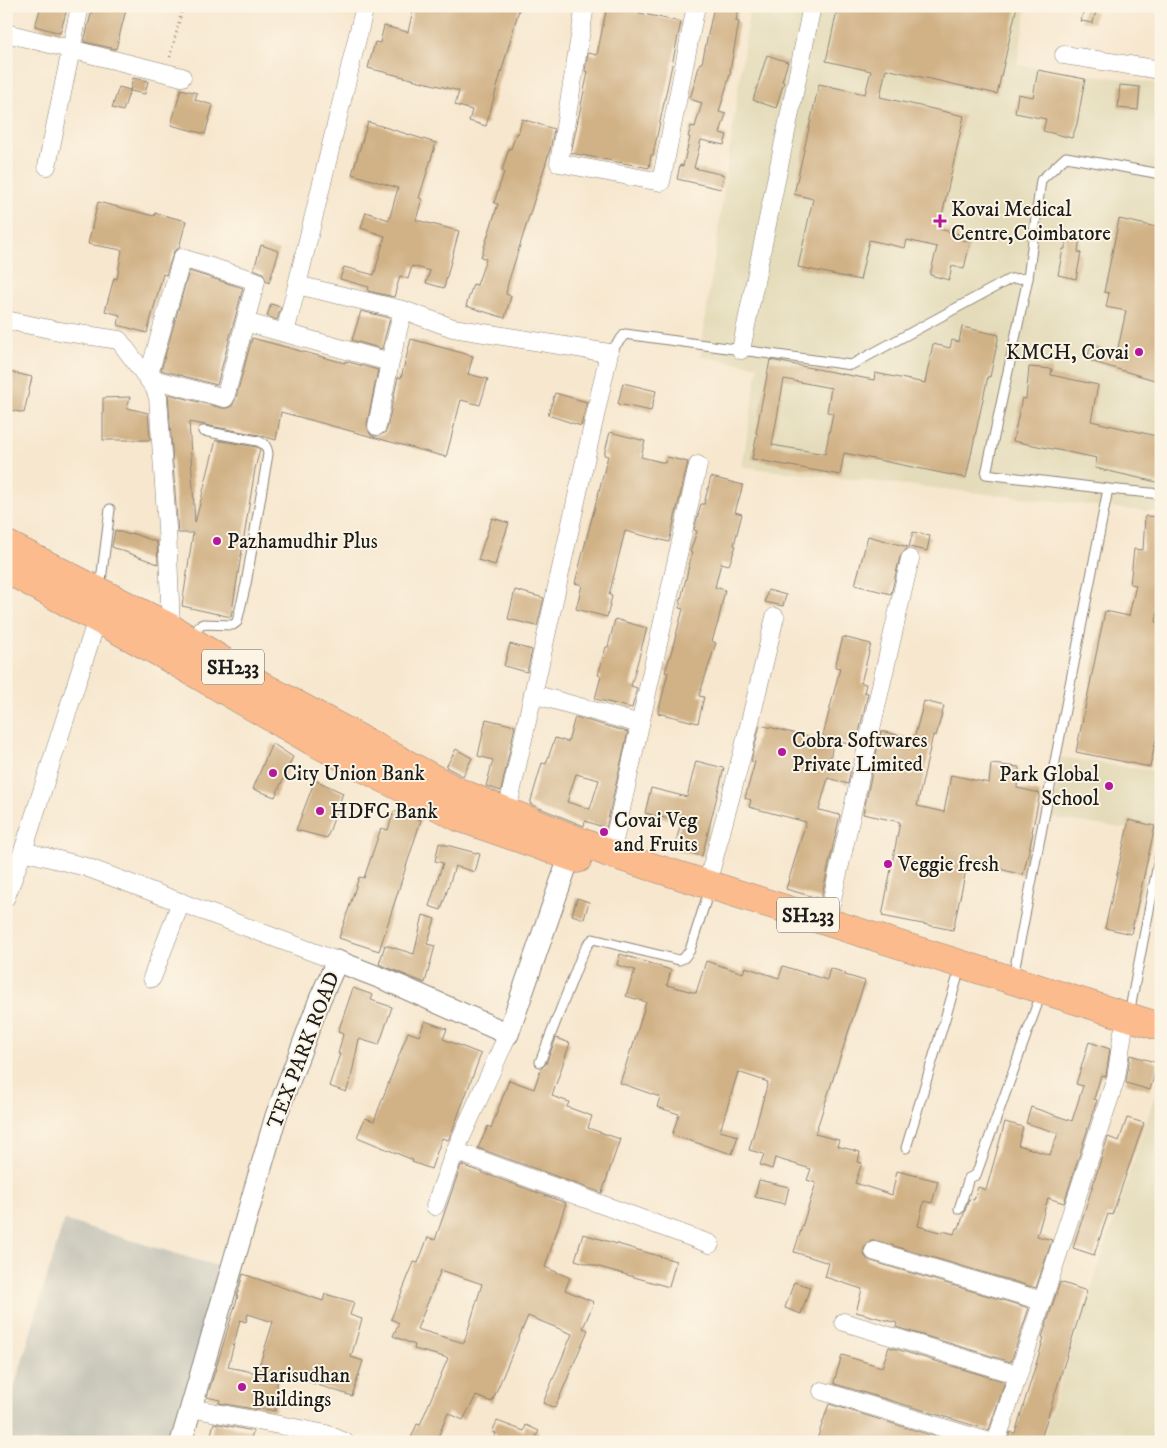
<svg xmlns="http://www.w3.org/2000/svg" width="1167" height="1448" viewBox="0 0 1167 1448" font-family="'IM FELL DW Pica',serif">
	<rect width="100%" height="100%" fill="#fcf5e5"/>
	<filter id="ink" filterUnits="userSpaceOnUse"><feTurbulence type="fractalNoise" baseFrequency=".02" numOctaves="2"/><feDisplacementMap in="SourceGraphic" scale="10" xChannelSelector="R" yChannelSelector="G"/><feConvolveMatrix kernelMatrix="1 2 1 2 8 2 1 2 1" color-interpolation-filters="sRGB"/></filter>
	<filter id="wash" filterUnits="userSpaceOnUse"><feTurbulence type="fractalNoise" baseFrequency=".0096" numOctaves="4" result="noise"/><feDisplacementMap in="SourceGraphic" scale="20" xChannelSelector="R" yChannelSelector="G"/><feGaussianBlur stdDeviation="1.12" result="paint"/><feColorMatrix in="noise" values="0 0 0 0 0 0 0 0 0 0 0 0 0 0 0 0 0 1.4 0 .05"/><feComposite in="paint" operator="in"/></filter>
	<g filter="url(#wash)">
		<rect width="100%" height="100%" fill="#f7e7cf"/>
		<g fill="#e4dbba">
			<polygon points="750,6 1027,6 1017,65 1161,84 1161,513 742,467 758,366 700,357"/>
			<polygon points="1060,757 1161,772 1161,799 1155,833 1052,818"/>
			<polygon points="1160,1080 1161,1442 1041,1442"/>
		</g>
		<polygon fill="#c6c5b8" points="64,1220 230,1270 180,1442 18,1442 6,1437 6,1416"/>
		<g id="blocks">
			<g fill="#d1b287" fill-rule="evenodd">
				<polygon points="41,6 68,6 60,33 35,26"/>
				<polygon points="93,6 127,6 116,49 84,42"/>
				<polygon points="414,6 520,6 486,126 469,121 472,110 455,105 459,91 368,68 375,42 380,43 384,26 408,32"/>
				<polygon points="607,6 681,22 653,155 651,155 649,168 571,153 588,72 585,71 588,53 597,55"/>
				<polygon points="714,6 739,6 736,21 739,22 730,71 731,71 719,112 726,114 720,133 727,135 724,145 701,140 694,168 724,175 721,189 677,179 680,165 683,166 690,137 688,137 691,126 695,127 702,103 690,99 700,63 702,63"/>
				<polygon points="838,6 1017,6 997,94 886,69 880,97 964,116 939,229 959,234 958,239 970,242 964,269 952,266 949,280 930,275 937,247 907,240 905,248 869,240 860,280 798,267 813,199 794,194 819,84 865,94 871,71 826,61"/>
				<polygon points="1084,9 1096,11 1093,23 1081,21"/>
				<polygon points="767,55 788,62 782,81 784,82 776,108 753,100"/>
				<polygon points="1038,70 1085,79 1077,124 1072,138 1043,131 1046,119 1015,113 1018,94 1033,97"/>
				<polygon points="133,78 148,81 145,94 130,91"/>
				<polygon points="1120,85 1140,87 1138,110 1118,108"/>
				<polygon points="119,87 130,90 123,111 112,108"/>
				<polygon points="181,89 197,93 195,100 213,105 205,134 171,125"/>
				<polygon points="522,119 554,129 550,150 508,283 506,294 511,296 505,318 466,306 473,284 477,285 486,259 481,257 498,204 494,203 504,172 502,171 509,148 511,149 516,133 518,134"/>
				<polygon points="368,122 436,143 419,198 422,199 416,220 459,231 444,288 426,283 430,271 412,266 408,279 400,276 394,297 368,291 369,287 340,279 344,267 374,275 385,236 361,228 366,212 389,220 398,188 352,174"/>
				<polygon points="98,202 154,216 155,213 186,221 179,248 174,251 166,275 163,274 147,333 118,325 120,315 105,311 114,278 117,279 122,250 88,244"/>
				<polygon points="1119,219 1161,228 1161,382 1087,360 1091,345 1117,353 1126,311 1106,307 1109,293 1104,292"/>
				<polygon points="1066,234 1080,236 1078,252 1081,253 1076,279 1058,275 1063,249 1065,249"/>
				<polygon points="261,245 279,251 269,283 266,281 263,273 254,269"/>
				<polygon points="189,271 243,288 217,385 161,370"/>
				<polygon points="271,304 281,307 277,320 267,316"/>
				<polygon points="361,311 390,318 382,349 352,340"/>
				<path d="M 962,327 L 999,335 L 990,377 L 988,376 L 966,478 L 844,453 L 840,475 L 752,459 L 757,434 L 756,433 L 770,360 L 874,380 L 875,373 L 925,383 L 933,344 L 950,348 L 952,340 L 959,342 ZM 784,379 L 831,388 L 827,412 L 833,413 L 825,454 L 772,445 Z"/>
				<polygon points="252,338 345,363 345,361 378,370 367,424 370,434 375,436 385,433 387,429 398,377 401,378 411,339 473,356 468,374 488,379 480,405 461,400 446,457 281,412 276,440 259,435 189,422 195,523 216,440 256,447 260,449 255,469 231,617 182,606 193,533 178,533 168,394 222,408 227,408 232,406 235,401"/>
				<polygon points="1029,367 1052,369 1051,375 1098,385 1091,421 1161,437 1161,483 1095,468 1097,458 1013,441 1022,398 1026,399"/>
				<polygon points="6,371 32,377 24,413 6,409"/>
				<polygon points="623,383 656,391 651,411 618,404"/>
				<polygon points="555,393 587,402 581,426 548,415"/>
				<polygon points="130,397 127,408 148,413 150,440 103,440 103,398"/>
				<polygon points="610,432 645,441 641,457 665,463 667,457 688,462 669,542 625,531 609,595 612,596 607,617 576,609 582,585 575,583 608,456 604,455"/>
				<polygon points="711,477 743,485 735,512 742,514 734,545 736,546 729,565 721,563 715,587 725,590 718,622 712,641 716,643 699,696 704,697 698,723 658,713 668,673 665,672 670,657 683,609 679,608 692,553 690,552 697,531 694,530 701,504 704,504"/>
				<polygon points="1145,516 1161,517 1161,597 1156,622 1161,623 1161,717 1150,767 1076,752 1105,611 1129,616 1136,585 1130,584 1134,549 1143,550"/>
				<polygon points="492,518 509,523 495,565 478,560"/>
				<polygon points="115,530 130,535 131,533 157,542 158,564 112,547"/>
				<polygon points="913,532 930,536 927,551 909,547"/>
				<polygon points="868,536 908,547 900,557 891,594 855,585"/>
				<polygon points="515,590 544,598 537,626 508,619"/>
				<polygon points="768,590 786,595 783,606 765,602"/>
				<polygon points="615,619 647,628 631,686 637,688 632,708 595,699 601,676 598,675 606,647 608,647"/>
				<polygon points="843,637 871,644 861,683 866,684 864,692 868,693 856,746 833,740 830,763 851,768 848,784 828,778 819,810 840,815 821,899 786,889 806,822 749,807 751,800 745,798 755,762 751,761 760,725 822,740 840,668 835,667"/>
				<polygon points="510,644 532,650 527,672 504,666"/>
				<polygon points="924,701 944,706 936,736 933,735 917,806 944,812 951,775 989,783 991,764 1019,767 1017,788 1040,793 1032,832 1033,833 1023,875 968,861 953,930 882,916 900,822 863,814 881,731 914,739"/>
				<path d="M 575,717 L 628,732 L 606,828 L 585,821 L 584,826 L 530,804 L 542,763 L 546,764 L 555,738 L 568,742 ZM 576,774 L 599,780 L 590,809 L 567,802 Z"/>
				<polygon points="486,719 515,726 501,791 486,786 493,760 478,756"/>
				<polygon points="272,743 293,757 275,797 253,789"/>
				<polygon points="456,749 472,758 463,776 446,767"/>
				<polygon points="696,761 724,768 702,856 674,850 681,822 645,813 651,788 687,797"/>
				<polygon points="315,780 343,793 327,838 296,830"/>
				<polygon points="394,811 421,820 379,951 339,938 359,877 364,878 381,828 388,830"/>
				<polygon points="1129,820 1155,826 1131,934 1105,928"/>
				<polygon points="439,843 480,854 475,872 455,866 441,910 429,906 443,863 435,861"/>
				<polygon points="577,898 589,902 584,919 572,915"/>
				<polygon points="423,915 435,919 427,944 435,946 425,983 379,964 385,945 414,954"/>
				<polygon points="620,954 671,970 667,985 696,993 706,961 743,973 745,967 779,978 783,966 827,980 830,968 845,973 845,975 865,981 815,1134 839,1140 837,1146 860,1152 858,1162 862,1163 855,1183 892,1195 897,1171 938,1181 932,1203 924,1201 918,1226 943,1233 943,1231 954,1234 956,1228 959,1228 969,1199 974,1200 978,1187 986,1190 1005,1122 1023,1127 1018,1145 1050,1155 1058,1133 1026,1123 1031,1107 1072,1121 1083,1086 1076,1084 1089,1042 1110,1049 1106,1076 1101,1075 1094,1099 1097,1100 1064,1203 1048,1198 1037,1236 1052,1240 1036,1288 877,1241 871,1241 864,1248 864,1254 867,1259 871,1261 1029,1308 1011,1362 896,1327 897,1323 856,1312 862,1289 825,1277 829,1263 794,1252 816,1183 807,1180 811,1169 775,1158 772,1169 760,1165 764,1154 749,1150 768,1082 738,1072 720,1131 738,1136 732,1154 672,1135 679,1114 657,1107 660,1097 620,1083 631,1049 632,1049 646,1002 626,996 635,970 617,965"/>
				<polygon points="353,988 373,995 371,1000 392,1007 379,1045 359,1039 351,1078 346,1092 329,1086 340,1054 338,1054 343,1034 338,1032"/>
				<polygon points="425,1021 447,1029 443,1039 481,1054 450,1137 448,1140 442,1138 431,1169 412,1162 413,1160 357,1137 365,1118 374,1121 408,1032 419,1036"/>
				<polygon points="556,1038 570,1043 552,1096 569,1102 567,1107 592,1116 588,1128 620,1139 602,1193 478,1148 488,1126 491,1128 509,1080 534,1089 541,1068 546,1064"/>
				<polygon points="1130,1055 1158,1063 1150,1090 1126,1083"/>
				<polygon points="1127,1118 1144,1123 1112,1215 1108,1214 1094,1255 1073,1248 1108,1137 1119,1141"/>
				<path d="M 461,1165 L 566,1203 L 545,1267 L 570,1278 L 565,1290 L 594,1302 L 583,1328 L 588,1330 L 555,1408 L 543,1403 L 572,1334 L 528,1316 L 492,1402 L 476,1396 L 463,1420 L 448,1413 L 436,1442 L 420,1442 L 411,1438 L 417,1424 L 420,1425 L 448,1358 L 414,1349 L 415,1345 L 393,1336 L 399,1323 L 391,1319 L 414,1262 L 418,1263 L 428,1237 L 435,1240 ZM 441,1270 L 482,1284 L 464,1343 L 417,1329 Z"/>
				<polygon points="759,1180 789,1187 785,1204 755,1197"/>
				<polygon points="583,1234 676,1261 669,1287 575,1260"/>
				<path d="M 243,1274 L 323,1301 L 325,1294 L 354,1302 L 350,1315 L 362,1319 L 351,1357 L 363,1361 L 352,1396 L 278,1372 L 275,1411 L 259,1408 L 259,1410 L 219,1403 L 220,1400 L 207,1397 L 238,1296 L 237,1296 ZM 248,1314 L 273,1322 L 257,1373 L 228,1367 L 240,1320 L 246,1322 Z"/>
				<polygon points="794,1282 810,1287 801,1314 785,1308"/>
				<polygon points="1060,1282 1087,1291 1040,1442 1007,1442 1010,1432 1015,1433 1044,1338 1042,1337"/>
				<polygon points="889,1347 1005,1382 989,1430 835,1384 834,1382 842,1355 882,1367"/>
				<polygon points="829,1404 953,1442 816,1442"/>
				<polygon points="497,1421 524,1431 526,1425 539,1431 536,1436 549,1442 492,1442 496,1433 492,1432"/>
				<polygon points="214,1423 253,1431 250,1442 209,1442"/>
			</g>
		</g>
	</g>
	<g filter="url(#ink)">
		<use href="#blocks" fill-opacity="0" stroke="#8a8276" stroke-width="1"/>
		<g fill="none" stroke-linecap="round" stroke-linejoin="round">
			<defs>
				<g id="service">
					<polyline points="1028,278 986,474 1108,489 1161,494"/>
					<polyline points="609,353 625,334 851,365 1010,279 1028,278 1041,180 1066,157 1161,174"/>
					<polyline points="100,589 110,509"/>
					<path d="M 195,641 L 199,626 L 203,624 L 233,625 L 237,622 L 246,584 L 268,454 C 267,446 265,444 258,441 L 203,431"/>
					<polyline points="1013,977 1108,489"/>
					<polyline points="1129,1014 1161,848"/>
					<polyline points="540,1062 581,957 588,944 593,939 679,960 684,958 690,950 706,900"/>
					<polyline points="906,1148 957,979"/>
					<polyline points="959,1209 969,1178 976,1175 1037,1005"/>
				</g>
				<g id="minor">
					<polyline points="365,6 297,285 403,310 453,328 609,353 507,811"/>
					<polyline points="585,6 559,163 661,182 696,6"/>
					<polyline points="6,33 182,77"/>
					<polyline points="1064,55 1161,70"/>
					<polyline points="47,166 80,6"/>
					<polyline points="6,320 59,331 119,340 154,387 158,397 167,528 171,628"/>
					<polyline points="245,322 256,281 182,258 149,374 150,376 160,381 225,398 245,322 285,333 297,285"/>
					<polyline points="285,333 390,362 377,426"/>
					<polyline points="741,350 812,6"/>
					<polyline points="390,362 403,310"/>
					<polyline points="533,694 640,724"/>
					<polyline points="23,851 86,867 337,961"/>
					<polyline points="611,854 698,465"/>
					<polyline points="707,884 743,751 775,617"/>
					<polyline points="6,897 23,851 97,619"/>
					<polyline points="827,921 910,559"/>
					<polyline points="152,978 181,902"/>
					<polyline points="508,1034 455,1151 710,1244"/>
					<polyline points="435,1206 455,1151"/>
					<polyline points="874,1251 1042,1301"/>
					<polyline points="844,1322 1018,1375"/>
					<polyline points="822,1391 990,1442"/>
					<polyline points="191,1408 326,1434 345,1442"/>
					<polyline points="996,1442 1116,1078 1123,1032 1128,1017"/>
				</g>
				<polyline id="tertiary" points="181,1442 276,1116 320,999 337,961 391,982 508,1034 575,841"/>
				<g id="primary">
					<polyline points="6,544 171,628 266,688 459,792 611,854 1161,1027"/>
					<polyline points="6,569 158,652 312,741 458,817 578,859"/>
				</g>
			</defs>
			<use href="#service" stroke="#8a8276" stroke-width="11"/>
			<use href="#minor" stroke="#8a8276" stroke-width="19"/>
			<use href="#tertiary" stroke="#8a8276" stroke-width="23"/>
			<use href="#primary" stroke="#8a8276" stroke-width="29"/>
			<polyline stroke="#8a8276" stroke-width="2.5" stroke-dasharray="1 4" stroke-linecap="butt" points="170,57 183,6"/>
			<use href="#service" stroke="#fff" stroke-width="9"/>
			<use href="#minor" stroke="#fff" stroke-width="18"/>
			<use href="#tertiary" stroke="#fff" stroke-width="21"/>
			<use href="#primary" stroke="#fbbb8d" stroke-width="28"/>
		</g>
	</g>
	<g fill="#b5179e" stroke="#fcf5e5" stroke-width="2">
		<path d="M937.5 213.5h5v5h5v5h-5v5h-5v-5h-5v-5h5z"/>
		<circle cx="1139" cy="352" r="5"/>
		<circle cx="217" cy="541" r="5"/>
		<circle cx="782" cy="752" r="5"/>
		<circle cx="273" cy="773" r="5"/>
		<circle cx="1109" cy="786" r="5"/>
		<circle cx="320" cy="811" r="5"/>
		<circle cx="604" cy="832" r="5"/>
		<circle cx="888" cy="864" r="5"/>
		<circle cx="242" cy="1387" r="5"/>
	</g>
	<g text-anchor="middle" stroke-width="4" stroke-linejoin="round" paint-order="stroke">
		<g fill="#fcf5e5" stroke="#5f5d58" stroke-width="1">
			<rect x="202" y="649.5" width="62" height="35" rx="4"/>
			<rect x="777" y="897.5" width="62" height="35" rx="4"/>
		</g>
		<g font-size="20" font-weight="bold" fill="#1c1c1c">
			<text x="233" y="674">SH233</text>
			<text x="808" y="922">SH233</text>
		</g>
		<g font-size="21" fill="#1c1c1c" stroke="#fcf5e5" text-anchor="start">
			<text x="951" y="216">Kovai Medical<tspan x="951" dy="24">Centre,Coimbatore</tspan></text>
			<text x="1129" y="359" text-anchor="end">KMCH, Covai</text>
			<text x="227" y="548">Pazhamudhir Plus</text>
			<text x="792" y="747">Cobra Softwares<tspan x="792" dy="24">Private Limited</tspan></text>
			<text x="283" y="780">City Union Bank</text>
			<text x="1099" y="781" text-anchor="end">Park Global<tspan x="1099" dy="24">School</tspan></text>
			<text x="330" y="818">HDFC Bank</text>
			<text x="614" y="827">Covai Veg<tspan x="614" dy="24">and Fruits</tspan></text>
			<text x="898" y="871">Veggie fresh</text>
			<text x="252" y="1382">Harisudhan<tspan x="252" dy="24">Buildings</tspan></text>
		</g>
		<g font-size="21" fill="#1c1c1c" stroke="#fcf5e5">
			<text transform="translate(303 1050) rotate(-69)" y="7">TEX PARK ROAD</text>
		</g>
	</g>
	<rect width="1167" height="1448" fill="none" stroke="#fcf5e5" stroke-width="25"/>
</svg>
